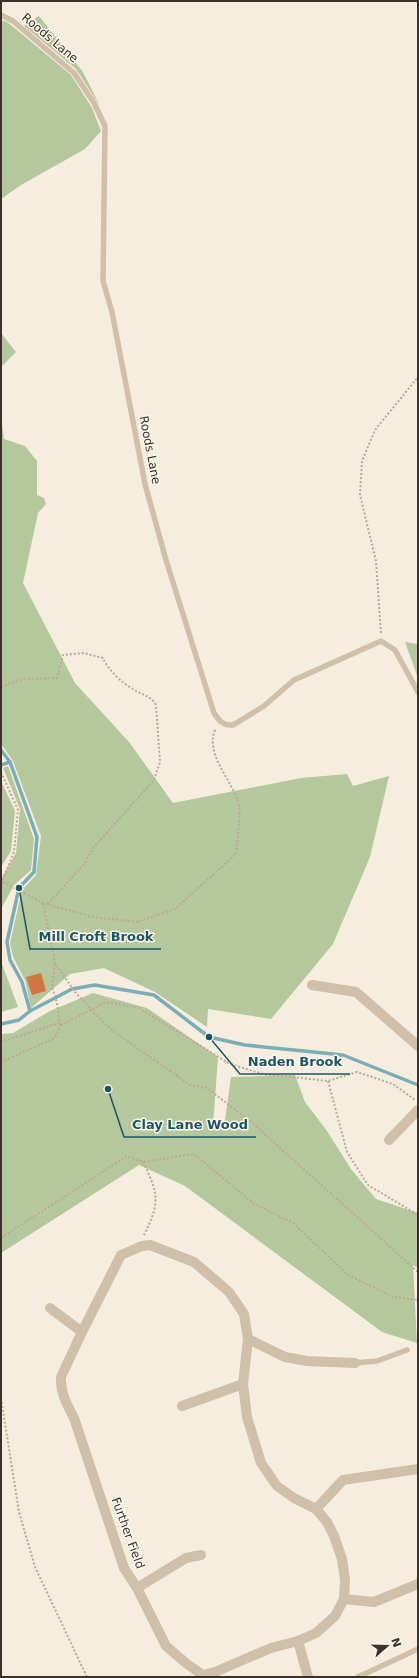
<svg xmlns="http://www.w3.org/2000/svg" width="419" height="1678" viewBox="0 0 419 1678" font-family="'DejaVu Sans',sans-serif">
	<rect width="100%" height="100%" fill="#f5eedf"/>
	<g fill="#b4c79d">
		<polygon points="39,16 83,72 100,106 76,69 24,26"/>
		<polygon points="1,20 7,22 17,30 71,75 92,108 101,131 85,149 21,185 1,199"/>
		<polygon points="1,333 16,352 1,367"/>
		<polygon points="1,416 4,439 25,446 37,461 37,495 44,498 46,504 38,513 23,583 75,683 129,742 173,803 301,778 347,774 353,786 389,776 370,857 333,944 271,1019 208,1009 207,1027 155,992 104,968 70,974 31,1008 25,980 13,957 10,943 22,890 36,875 41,836 13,761 1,744"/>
		<polygon points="405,642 418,644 418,678"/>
		<polygon points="8,766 34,839 31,870 14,885 1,909 1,879 16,853 20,809 3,768"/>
		<polygon points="1,781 15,811 11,851 1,867"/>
		<polygon points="1,961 18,1007 1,1012"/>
		<polygon points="93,993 147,1008 218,1057 213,1125 224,1128 231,1077 295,1075 305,1102 327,1131 351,1169 376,1199 418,1213 418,1268 413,1265 417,1343 382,1332 185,1186 139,1165 1,1253 1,1034 13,1033 50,1011"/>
	</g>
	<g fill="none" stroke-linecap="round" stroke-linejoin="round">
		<g stroke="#7badb6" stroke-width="3.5">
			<polyline points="1,750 10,762 37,837 34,872 19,888 7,942 10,960 22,982 30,1011"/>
			<polyline points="1,765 10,762"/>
			<polyline points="1,1024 19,1020 30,1011 72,989 95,985 154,995 209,1037 245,1045 343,1055 418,1085"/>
		</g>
	</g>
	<polygon fill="#d27541" points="41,973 46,991 32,995 26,977"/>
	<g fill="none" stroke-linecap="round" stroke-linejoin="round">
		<g stroke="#bca993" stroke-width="2" stroke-dasharray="2 2" stroke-linecap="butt">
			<polyline points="381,633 376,561 360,495 362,461 375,430 418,377"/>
			<path d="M 1,687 L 24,679 L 57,678 L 63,655 L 84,653 L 103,658 C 108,670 122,683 133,689 C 142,695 150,695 156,705 L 160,762 L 154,780 L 94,847 L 85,863 L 48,904"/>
			<polyline points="1,772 18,810 14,852 1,884"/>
			<path d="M 3,882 L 43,903 L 93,917 L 137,922 L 175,909 L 236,854 C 237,842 241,815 239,805 C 233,780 203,754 216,728"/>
			<polyline points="43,903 55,963 75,992 99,1018 113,1031 190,1085 207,1088 251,1122 418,1272"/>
			<polyline points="55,964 52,987 57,1003 60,1026 106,1002 139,1008 230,1064 263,1074 328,1081 357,1072 393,1084 415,1100"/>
			<polyline points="1,1042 59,1023"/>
			<polyline points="1,1062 55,1038 60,1026"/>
			<polyline points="328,1081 347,1152 368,1185 418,1215"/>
			<path d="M 143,1162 C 159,1194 160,1203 144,1235"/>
			<polyline points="1,1238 127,1156 143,1162 194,1154 253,1203 293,1223 348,1275 394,1297 418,1300"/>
			<polyline points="1,1398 19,1512 35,1567 87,1677"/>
		</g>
		<g stroke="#d0bfa9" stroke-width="5.5">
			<path d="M 1,15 L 13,21 L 74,73 L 94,103 L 105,126 L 103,281 L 112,312 L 145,484 L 166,560 L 214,713 C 219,721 224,726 233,725 L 264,706 L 294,680 L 381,641 L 395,650 L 418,692"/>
			<polyline points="355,1363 377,1361 407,1350"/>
			<polyline points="358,1677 418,1649"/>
		</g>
		<g stroke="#d0bfa9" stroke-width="10">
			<polyline points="312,985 356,992 418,1046"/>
			<polyline points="389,1140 418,1110"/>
			<path d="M 150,1245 L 194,1262 L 229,1292 L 244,1314 L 248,1339 L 243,1384 L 247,1417 L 261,1463 L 277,1486 L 294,1498 L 316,1509 L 327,1522 L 334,1536 L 342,1559 L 345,1580 L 344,1599 L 335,1616 L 316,1633 L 298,1641 L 271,1648 L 215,1672 L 203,1675 L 187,1664 L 166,1646 L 137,1588 L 124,1568 L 74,1418 C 67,1404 60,1393 61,1377 L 82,1332 L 121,1255 L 142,1246 Z"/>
			<polyline points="50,1308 82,1332"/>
			<polyline points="248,1339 285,1357 307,1361 355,1363"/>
			<polyline points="182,1406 243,1384"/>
			<polyline points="316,1509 343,1480 418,1469"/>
			<polyline points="137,1588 186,1558 201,1555"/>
			<polyline points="344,1599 374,1602 418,1584"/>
			<polyline points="298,1641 308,1677"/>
		</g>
	</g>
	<g text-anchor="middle" stroke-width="3" stroke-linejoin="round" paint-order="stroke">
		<g font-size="12" fill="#3c322a" stroke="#fcf7ed">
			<text transform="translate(50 38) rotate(40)" y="4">Roods Lane</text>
			<text transform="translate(150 450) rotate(79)" y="4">Roods Lane</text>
			<text transform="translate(128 1533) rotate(70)" y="4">Further Field</text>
		</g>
	</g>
	<path fill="none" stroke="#1a5563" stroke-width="1.5" d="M19 888L30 949H161M209 1037L240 1074H350M108 1089L124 1137H256"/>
	<g fill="#1a5563" stroke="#fcf7ed" stroke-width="1.5">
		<circle cx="19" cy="888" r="4"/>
		<circle cx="209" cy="1037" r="4"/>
		<circle cx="108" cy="1089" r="4"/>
	</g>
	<g font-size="13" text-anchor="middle" font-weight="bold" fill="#1a5563" stroke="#fcf7ed" stroke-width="3" stroke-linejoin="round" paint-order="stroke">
		<text x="96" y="941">Mill Croft Brook</text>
		<text x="295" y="1066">Naden Brook</text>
		<text x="190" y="1129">Clay Lane Wood</text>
	</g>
	<rect width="419" height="1678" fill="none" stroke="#3c322a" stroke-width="4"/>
	<g transform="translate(387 1646) rotate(70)" stroke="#fcf7ed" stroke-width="3" paint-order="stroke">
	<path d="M0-3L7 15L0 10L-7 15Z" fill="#3c322a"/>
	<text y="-6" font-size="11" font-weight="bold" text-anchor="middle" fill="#3c322a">N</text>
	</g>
</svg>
